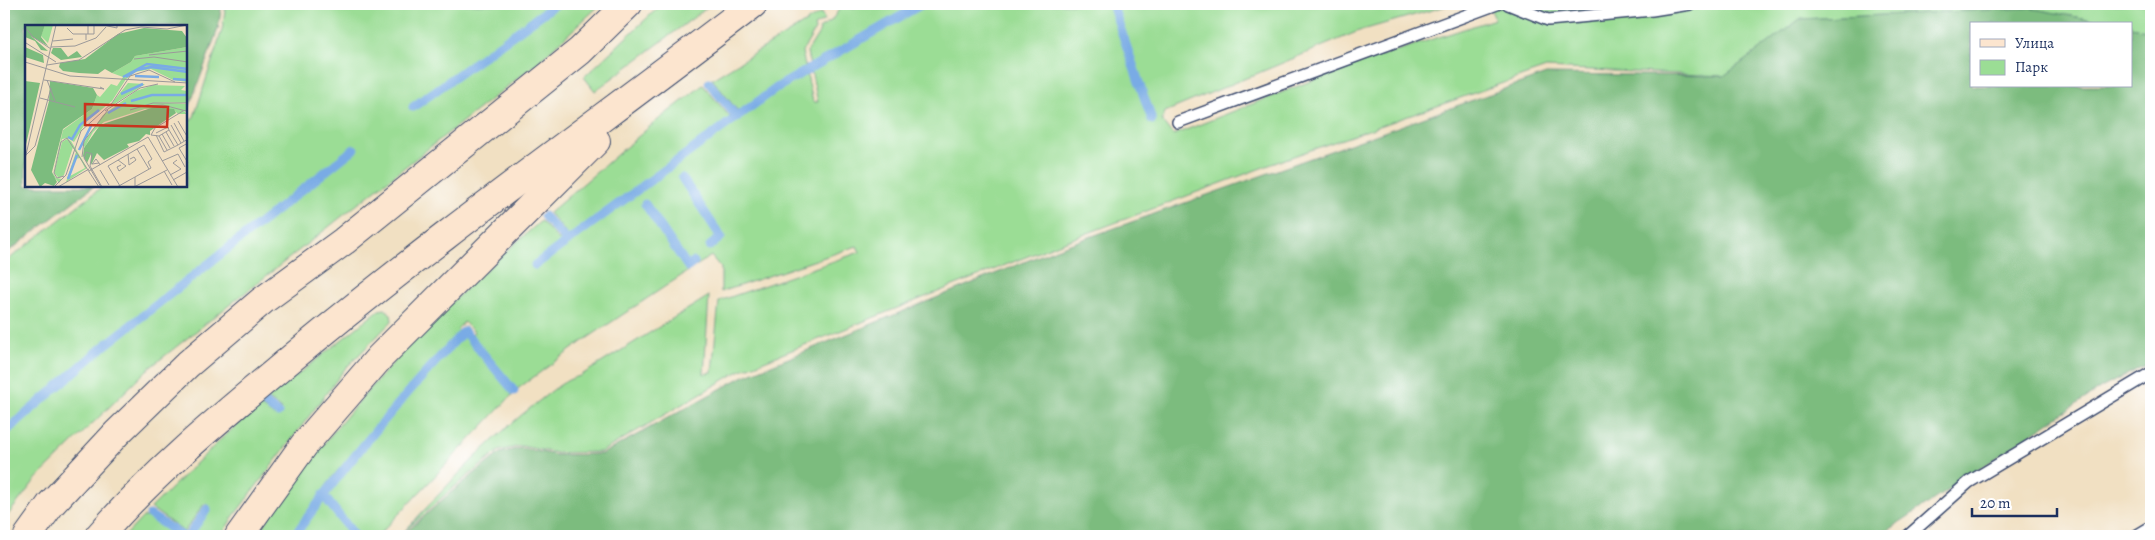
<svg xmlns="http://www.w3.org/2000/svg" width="2155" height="540" viewBox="0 0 2155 540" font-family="Alegreya,serif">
	<rect width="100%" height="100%" fill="#fff"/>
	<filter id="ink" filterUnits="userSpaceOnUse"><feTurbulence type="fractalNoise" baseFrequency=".02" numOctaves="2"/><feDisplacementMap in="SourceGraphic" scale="10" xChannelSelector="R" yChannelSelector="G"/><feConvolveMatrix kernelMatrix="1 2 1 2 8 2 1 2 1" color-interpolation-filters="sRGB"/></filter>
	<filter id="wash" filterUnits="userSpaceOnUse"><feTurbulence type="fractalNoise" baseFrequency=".0096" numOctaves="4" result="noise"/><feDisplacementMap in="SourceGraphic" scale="20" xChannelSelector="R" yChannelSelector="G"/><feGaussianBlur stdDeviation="1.12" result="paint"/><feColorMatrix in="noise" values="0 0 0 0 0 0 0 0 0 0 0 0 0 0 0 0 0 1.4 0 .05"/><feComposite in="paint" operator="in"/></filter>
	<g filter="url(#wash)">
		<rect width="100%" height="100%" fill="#f1e0c2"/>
		<g fill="#9bdd95" stroke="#5b867a">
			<polygon points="226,4 601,4 537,63 148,369 36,479 4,520 4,263 103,186 186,186 186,123 194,117 222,30"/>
			<polygon points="662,4 712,4 595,91 584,77"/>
			<path d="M 843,4 L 848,4 L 853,9 L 860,4 L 1453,4 L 1359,31 L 1165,112 L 1162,121 L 1173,135 L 1349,66 L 1495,19 L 1488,4 L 2151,4 L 2151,31 L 2131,27 L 2131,24 L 2113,24 L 2029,8 L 1801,19 L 1724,76 L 1546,68 L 1288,158 L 1056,245 L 739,371 L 601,452 L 556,453 L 521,446 L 499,451 L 448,492 L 400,536 C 444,489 487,441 539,401 C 552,391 565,379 580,376 L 709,296 L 704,374 L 712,372 L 719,301 L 860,252 L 857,246 L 721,292 L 721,268 L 711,256 L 583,341 L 516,390 L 471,335 L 474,332 L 464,322 L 457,329 L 459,331 L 334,475 L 291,536 L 256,536 C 335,419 434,312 541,221 L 559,240 L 567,234 L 549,213 L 654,123 L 703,85 L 730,117 L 738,111 L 712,79 L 821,13 L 825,20 L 814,26 L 815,30 L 802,52 L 813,102 L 818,102 L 807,52 L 820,31 L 819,29 L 831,21 Z"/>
			<polygon points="385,309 391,314 392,321 344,370 233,517 221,536 189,536 209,508 205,503 184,532 151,508 221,439 259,406 275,416 282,409 267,399 379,310"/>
			<polygon points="462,334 468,338 513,394 378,536 358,536 325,495 337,478"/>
			<polygon points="323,499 353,536 297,536"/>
			<polygon points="143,517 148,517 176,536 125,536"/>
		</g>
		<g fill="#7cbc7e" stroke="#4c766e">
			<polygon points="4,4 222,4 218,29 186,116 186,26 26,26 26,186 94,186 4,255"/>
			<polygon points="2029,8 2114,24 1971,24 1971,86 2131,86 2131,27 2151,31 2151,362 2101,388 1879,536 402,536 449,494 500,453 521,448 556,455 602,454 742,377 1056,249 1546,74 1724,76 1800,19"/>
		</g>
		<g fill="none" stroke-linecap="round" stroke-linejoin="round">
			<g stroke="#79abe5" stroke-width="9">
				<polyline points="1112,4 1152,120"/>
				<polyline points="709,83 736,116"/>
				<polyline points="413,107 556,4"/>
				<polyline points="682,178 721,237 710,246"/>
				<polyline points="645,204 688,267 694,262"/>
				<polyline points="544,216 567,241"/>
				<polyline points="535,265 778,87 922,4"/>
				<polyline points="262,402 278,413"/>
				<polyline points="4,433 103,347 354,149"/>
				<polyline points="323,495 355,536"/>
				<polyline points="150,515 182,536"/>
				<polyline points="188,536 207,509"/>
				<path d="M 294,536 C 346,463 403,396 464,331 L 514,391"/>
			</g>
		</g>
	</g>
	<g filter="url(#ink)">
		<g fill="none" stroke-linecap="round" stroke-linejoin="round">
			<defs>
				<g id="lane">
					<polyline points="1508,4 1548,20 1652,10 1690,4"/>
					<polyline points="1178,122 1497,4"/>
					<polyline points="1908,536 1969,482 2151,373"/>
					<polyline points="2136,536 2151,527"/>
				</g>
				<g id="secondary">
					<polyline points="28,536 51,504 117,433 188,364 262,301 344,241 580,51 628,4"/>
					<path d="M 99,536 C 156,470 225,414 292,358 C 441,234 599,122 753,4"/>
					<polyline points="239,536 304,445 380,357 596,141"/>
				</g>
			</defs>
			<use href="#lane" stroke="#3b4a6d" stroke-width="14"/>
			<use href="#secondary" stroke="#3b4a6d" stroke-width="30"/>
			<use href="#lane" stroke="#fff" stroke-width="11"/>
			<use href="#secondary" stroke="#fce5cf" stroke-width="28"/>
		</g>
	</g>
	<g transform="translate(25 25)">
		<rect width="162" height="162" fill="#f1e0c2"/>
		<path d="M 20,0 L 28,0 L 23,18 L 16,11 ZM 162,22 L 162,57 L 148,55 L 126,44 L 110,47 L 101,54 L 87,76 L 61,97 L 49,117 L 43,113 L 37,114 L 28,148 L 31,153 L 37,154 L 34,158 L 29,152 L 28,148 L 38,105 L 67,84 L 72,70 L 75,72 L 86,59 L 92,61 L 98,52 L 87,48 L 106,37 L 110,31 ZM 103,58 L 120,59 L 83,83 ZM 128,60 L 160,61 L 156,65 L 162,66 L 162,78 L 128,77 L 162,79 L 162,86 L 159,86 L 162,89 L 153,89 L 148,84 L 120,84 L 79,97 L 68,107 L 60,122 L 57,120 L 78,90 L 111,66 ZM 42,114 L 46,116 L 62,143 L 41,157 L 51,127 L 48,122 L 39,150 L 34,153 L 29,148 L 37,117 ZM 55,133 L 60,143 L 45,151 L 50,134 Z" fill="#9bdd95" fill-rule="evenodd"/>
		<path d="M 0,0 L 20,0 L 16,12 L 23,21 L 6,11 L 23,26 L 16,25 L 10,16 L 0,12 ZM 119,3 L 157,6 L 162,13 L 162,22 L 110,31 L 106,37 L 87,48 L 80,44 L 73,49 L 54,48 L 38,46 L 34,42 L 35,38 L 60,34 L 93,9 ZM 0,22 L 18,30 L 19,38 L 0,32 ZM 28,23 L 36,23 L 43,32 L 52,26 L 57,32 L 36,35 L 26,28 ZM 0,56 L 15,58 L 0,124 ZM 25,56 L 68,63 L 72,70 L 67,84 L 38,104 L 27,147 L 32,157 L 29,161 L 20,158 L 15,162 L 6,145 L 24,76 ZM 129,82 L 149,84 L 151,88 L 125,106 L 125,110 L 121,109 L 114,116 L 102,119 L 104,122 L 79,135 L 72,128 L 66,140 L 66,129 L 62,138 L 58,131 L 59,123 L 75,100 Z" fill="#7cbc7e"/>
		<path fill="none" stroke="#79abe5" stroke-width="2.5" d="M 110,51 L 134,52M 98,52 L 122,39 L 163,44M 101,52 L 112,45 L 126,42 L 163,47M 148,54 L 163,55M 96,69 L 118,59M 106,76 L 127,70 L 163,70M 83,88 L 101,78M 43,112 L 47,114 L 55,100 L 74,85M 54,125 L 67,99M 43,154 L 52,130"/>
		<path fill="none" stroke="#9b999a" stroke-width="1" d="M 78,0 L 92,3 L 92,0M 0,2 L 8,12 L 26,24M 42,3 L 48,9 L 61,9M 61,15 L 61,9 L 69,9 L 69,0 L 63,0 L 63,9M 28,16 L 48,14M 1,18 L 31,37M 26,22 L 50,21 L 71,13 L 81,2M 124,30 L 163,26M 109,34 L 129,32 L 163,37M 0,37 L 45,51 L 163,58M 22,40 L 54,35 L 100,5 L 116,2 L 142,4 L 162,0M 19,55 L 79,64 L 75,62M 22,55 L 30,76M 15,73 L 50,82M 119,81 L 138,80 L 161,86M 105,85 L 128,78 L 163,78M 80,86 L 115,63 L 133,59M 153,96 L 163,113M 149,98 L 159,116M 146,100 L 156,118M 141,107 L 149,121M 131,108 L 143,102 L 144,105M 137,109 L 145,123M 126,110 L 134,111 L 144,105 L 153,120 L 163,114M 126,110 L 130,103 L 158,86M 131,110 L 139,127 L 153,120M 134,111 L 142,125M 123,112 L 153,162M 163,118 L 154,123 L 163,138M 103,129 L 104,140 L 111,135 L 109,132 L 105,134M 1,130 L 10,121 L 26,63M 57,132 L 59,116 L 83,85M 0,134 L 31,0M 93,135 L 101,141 L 94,146 L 92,142 L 96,140M 137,136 L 153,129 L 160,142M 74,138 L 67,139 L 71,134 L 74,138 L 75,140M 75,145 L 84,160M 64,146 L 123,112M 139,146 L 147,160M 145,150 L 156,144 L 148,138 L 152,135M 39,151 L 32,153 L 29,148 L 36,117 L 42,113 L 74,162M 110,152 L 126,143 L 123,137 L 127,134 L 119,120 L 112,124M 148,155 L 162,147M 95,161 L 83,141 L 112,124 L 124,144M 29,162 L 41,150 L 56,106 L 87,78 L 105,51 L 124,45 L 150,57M 33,162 L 64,144M 76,162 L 59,133 L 61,127 L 67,129 L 65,141 L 77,162M 92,162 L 110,152 L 110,161M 109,162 L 142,145"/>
		<path fill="#c8321e" fill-opacity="0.15" stroke="#c8321e" stroke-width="2.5" d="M 60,79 L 143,82 L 142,102 L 60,100 Z"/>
		<rect width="162" height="162" fill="none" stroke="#1b2f5e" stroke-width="2.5"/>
	</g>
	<rect width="2155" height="540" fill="none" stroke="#fff" stroke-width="20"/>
	<rect x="1970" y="22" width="162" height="65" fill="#ffffff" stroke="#a4acbf"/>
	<rect x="1980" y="39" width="25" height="8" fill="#fce5cf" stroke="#a4acbf"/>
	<text x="2015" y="48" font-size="15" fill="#1b2f5e">Улица</text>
	<rect x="1980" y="60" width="25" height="15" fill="#9bdd95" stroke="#a4acbf"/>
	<text x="2015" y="72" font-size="15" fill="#1b2f5e">Парк</text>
	<path d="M1972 508v8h85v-8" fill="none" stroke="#1b2f5e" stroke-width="2.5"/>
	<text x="1980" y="508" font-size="15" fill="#1b2f5e" stroke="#ffffff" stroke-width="4" paint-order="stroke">20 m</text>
</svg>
